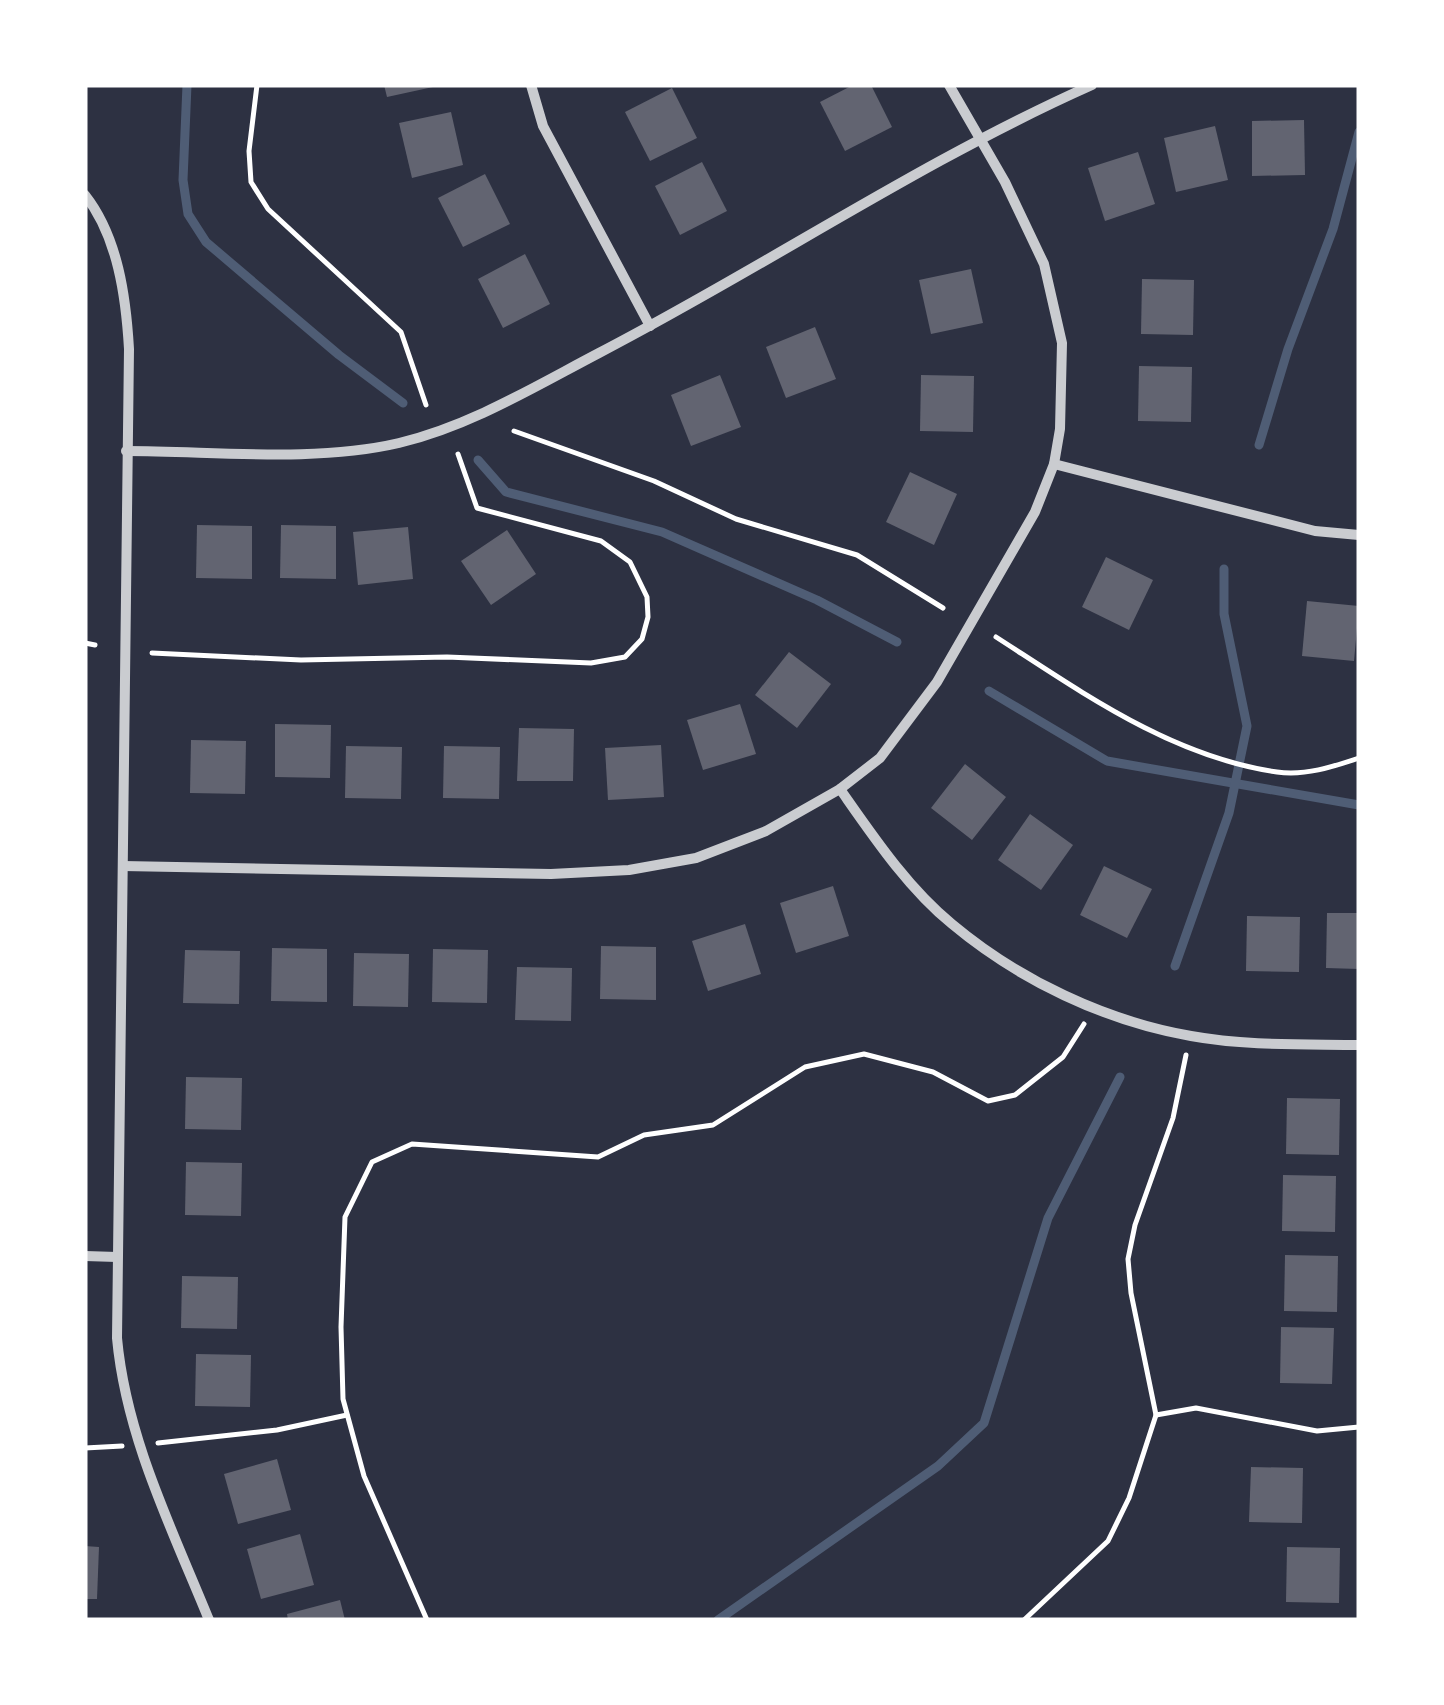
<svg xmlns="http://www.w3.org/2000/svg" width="1444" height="1705" viewBox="0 0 1444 1705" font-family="'DejaVu Sans',sans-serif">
	<rect width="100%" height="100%" fill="#2d3142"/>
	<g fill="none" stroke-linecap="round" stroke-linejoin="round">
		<g stroke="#4f5d75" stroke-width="9">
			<polyline points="187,85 183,180 188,214 206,242 339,355 403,403"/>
			<polyline points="1259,445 1288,349 1333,229 1359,132"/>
			<polyline points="478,460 506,492 662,532 817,600 897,642"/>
			<polyline points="989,691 1107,761 1359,805"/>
			<polyline points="1175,966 1229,813 1247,726 1224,614 1224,569"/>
			<polyline points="718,1620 938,1466 984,1423 1048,1218 1120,1077"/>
		</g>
	</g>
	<g fill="#626471">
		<polygon points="384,85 433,85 433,87 387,97"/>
		<polygon points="853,85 871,85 892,127 845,151 820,102"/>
		<polygon points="672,88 697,138 650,161 625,112"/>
		<polygon points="451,112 463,165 412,178 399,123"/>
		<polygon points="1304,120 1305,175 1252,176 1252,121"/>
		<polygon points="1215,126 1228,180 1176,192 1164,138"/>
		<polygon points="1138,152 1155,204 1105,221 1088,168"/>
		<polygon points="702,162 727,211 680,235 655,186"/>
		<polygon points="485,174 510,224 463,247 438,198"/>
		<polygon points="525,254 550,304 503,328 478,279"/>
		<polygon points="971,269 983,323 931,334 919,280"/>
		<polygon points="1142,279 1194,280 1193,335 1141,334"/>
		<polygon points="815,327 836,379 786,398 766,347"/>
		<polygon points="1139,366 1192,367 1191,422 1138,421"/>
		<polygon points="720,375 741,427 691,446 671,395"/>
		<polygon points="921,375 974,376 973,432 920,431"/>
		<polygon points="910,472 957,494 934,545 886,522"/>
		<polygon points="197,525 252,526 252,579 196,578"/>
		<polygon points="281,525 336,526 336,579 280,578"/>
		<polygon points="408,527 413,579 358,585 353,532"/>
		<polygon points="507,530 536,574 491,605 461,561"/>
		<polygon points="1106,557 1153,580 1129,630 1082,607"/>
		<polygon points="1307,601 1359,606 1354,661 1302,656"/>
		<polygon points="789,652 831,684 797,728 755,695"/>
		<polygon points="740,704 756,754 703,770 687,720"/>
		<polygon points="275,724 331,725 330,778 275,777"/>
		<polygon points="519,728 574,729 573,781 517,781"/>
		<polygon points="191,740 246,741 245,794 190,793"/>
		<polygon points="661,745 664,797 608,800 605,748"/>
		<polygon points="346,746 402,747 401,799 345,798"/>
		<polygon points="444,746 500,747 499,799 443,798"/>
		<polygon points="965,764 1006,797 972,840 931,808"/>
		<polygon points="1030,814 1073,845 1041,890 998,860"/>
		<polygon points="1104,866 1152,889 1127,938 1080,915"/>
		<polygon points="833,886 849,936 796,953 780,903"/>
		<polygon points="1327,913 1359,913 1359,969 1326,968"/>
		<polygon points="1247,916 1300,917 1299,972 1246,971"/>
		<polygon points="745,924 761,974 708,991 692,941"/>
		<polygon points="601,946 656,947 656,1000 600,999"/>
		<polygon points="272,948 327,949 327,1002 271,1001"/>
		<polygon points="433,949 488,950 487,1003 432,1002"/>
		<polygon points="185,950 240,951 239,1004 183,1003"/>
		<polygon points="354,953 409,954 408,1007 353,1006"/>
		<polygon points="517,967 572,968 571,1021 515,1020"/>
		<polygon points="186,1077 242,1078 241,1130 185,1129"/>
		<polygon points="1287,1098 1340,1099 1339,1155 1286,1154"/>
		<polygon points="186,1162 242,1163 241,1216 185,1215"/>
		<polygon points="1283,1175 1336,1176 1335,1232 1282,1231"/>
		<polygon points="1285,1255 1338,1256 1337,1312 1284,1311"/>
		<polygon points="182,1276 238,1277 237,1329 181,1328"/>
		<polygon points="1281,1327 1334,1328 1332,1384 1280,1383"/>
		<polygon points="196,1354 251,1355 250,1407 195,1406"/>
		<polygon points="277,1459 291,1510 238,1524 224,1474"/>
		<polygon points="1251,1467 1303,1468 1302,1523 1249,1522"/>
		<polygon points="300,1534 314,1585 261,1599 247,1549"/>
		<polygon points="85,1546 99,1547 97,1599 85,1599"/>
		<polygon points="1287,1547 1340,1548 1339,1603 1286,1602"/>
		<polygon points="340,1600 345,1620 288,1620 287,1614"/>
	</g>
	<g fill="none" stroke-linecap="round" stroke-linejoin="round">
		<g stroke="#fff" stroke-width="5">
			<polyline points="257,85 249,151 251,182 268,209 401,332 426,405"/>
			<polyline points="514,431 654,481 736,519 857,555 943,608"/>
			<path d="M 996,637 C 1083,693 1172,757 1277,772 C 1305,776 1332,767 1359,758"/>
			<polyline points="85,643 95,645"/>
			<polyline points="152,653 301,660 447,657 591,663 625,657 642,639 648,617 647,597 630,562 601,541 477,508 458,454"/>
			<polyline points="1156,1415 1196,1408 1317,1431 1359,1427"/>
			<polyline points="158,1443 277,1430 347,1415"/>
			<polyline points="85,1448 122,1446"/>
			<polyline points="427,1620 364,1476 343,1399 341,1327 345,1217 372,1162 412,1144 598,1157 644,1135 713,1125 805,1067 864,1054 933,1072 988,1101 1015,1095 1063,1057 1084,1024"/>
			<polyline points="1024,1620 1108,1541 1129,1498 1156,1415 1131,1293 1128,1259 1135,1225 1173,1118 1186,1055"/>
		</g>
		<g stroke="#caccd0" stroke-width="10">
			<polyline points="531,85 543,126 650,326"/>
			<path d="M 85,195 C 118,237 126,297 129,349 L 117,1338 C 126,1437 172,1529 209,1620"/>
			<path d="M 126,451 C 214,451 313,463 399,443 C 470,426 534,387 599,353 C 765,267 921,161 1092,85"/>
			<polyline points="1054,464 1315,531 1359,535"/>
			<path d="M 840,789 C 873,836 907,887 952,924 C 1019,980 1105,1021 1191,1036 C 1246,1046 1304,1044 1359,1045"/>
			<polyline points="123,866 551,874 629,870 696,858 766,831 840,789 880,758 937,682 1035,512 1054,464 1060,429 1062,343 1044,264 1005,182 949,85"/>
			<polyline points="85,1256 117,1257"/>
		</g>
	</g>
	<rect width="1444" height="1705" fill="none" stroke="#ffffff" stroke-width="175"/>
</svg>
